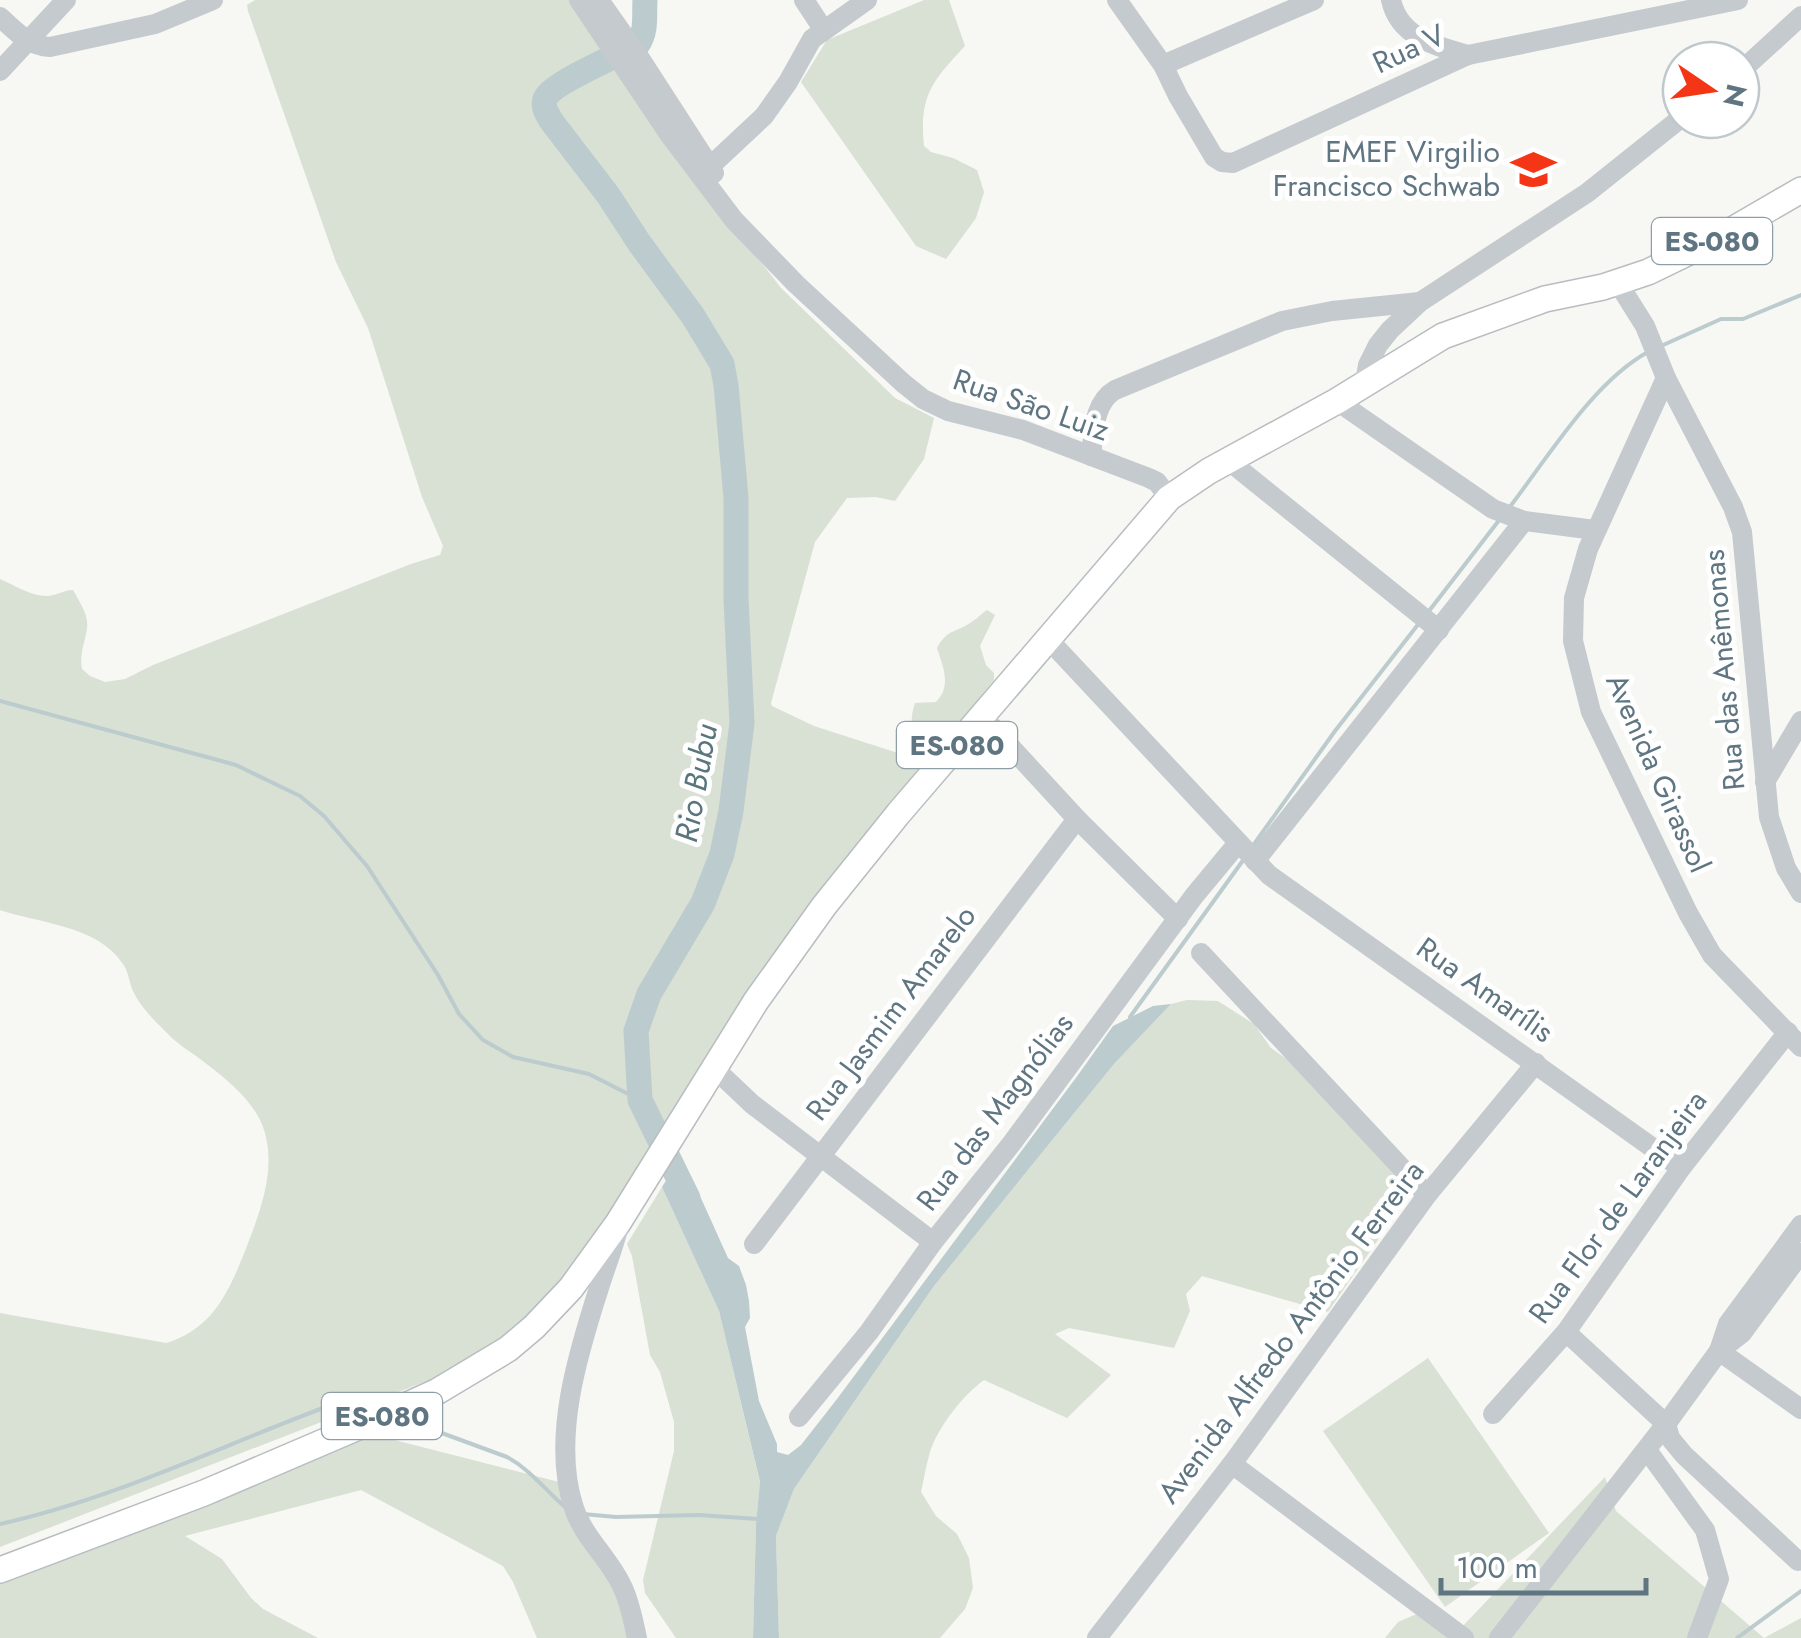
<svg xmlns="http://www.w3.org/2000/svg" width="1801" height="1638" viewBox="0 0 1801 1638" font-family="Jost,sans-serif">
	<rect width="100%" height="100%" fill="#f7f7f4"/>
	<g fill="#d9e0d4">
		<path d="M 255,0 L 575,0 L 668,141 L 781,288 L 895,398 L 934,418 L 924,459 L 895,501 L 876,497 L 847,498 L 815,542 L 771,703 L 772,706 L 814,726 L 898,753 L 907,751 L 917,741 C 911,728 910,717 915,703 L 936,702 C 952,686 943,667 937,648 C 948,628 957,633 973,621 C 978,618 982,613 987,610 L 995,615 L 980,646 L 986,665 L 994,673 L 994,680 L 826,887 L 750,987 L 554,1302 L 465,1366 L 0,1547 L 0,1313 L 166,1343 C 210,1330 227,1296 243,1256 C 260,1213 282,1160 258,1116 C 246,1095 223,1076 204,1062 C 192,1052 178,1045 168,1034 C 156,1022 141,1008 134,993 C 129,984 129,972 123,964 C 97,925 41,924 0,910 L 0,579 C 14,585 33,597 48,596 C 57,595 64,590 73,590 C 79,601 89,615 87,628 C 85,643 79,653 82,669 L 90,676 L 105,682 L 125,679 L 153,665 L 411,564 L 440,555 L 443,546 L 422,497 L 368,328 L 336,262 L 248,11 L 247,5 Z"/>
		<path d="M 924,0 L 949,0 L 965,46 C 932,81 919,96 924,146 L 931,152 L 953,158 L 977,170 L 984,192 L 976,218 L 946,259 L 916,246 L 801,82 L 827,40 Z"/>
		<path d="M 1187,1000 L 1218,1001 L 1254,1024 L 1271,1048 L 1308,1074 L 1414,1188 L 1328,1312 L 1202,1276 L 1186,1294 L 1190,1311 L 1174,1348 L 1069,1328 L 1055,1334 L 1111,1375 L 1067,1418 L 984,1380 C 963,1395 938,1427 930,1452 C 926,1465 924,1479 921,1492 L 936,1516 L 957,1534 L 969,1558 L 973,1588 L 965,1609 L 940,1638 L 779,1638 L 776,1536 L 794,1489 L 934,1286 L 1114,1064 L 1171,1004 Z"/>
		<polygon points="662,1187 719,1311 760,1483 756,1524 753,1638 676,1638 645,1593 643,1580 674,1451 674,1422 660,1372 650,1355 632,1256 627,1244"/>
		<polygon points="1428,1358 1549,1533 1445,1607 1323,1431"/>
		<polygon points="367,1433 563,1483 616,1581 632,1638 537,1638 513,1582 503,1566 361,1490 185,1536 222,1559 251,1598 263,1609 318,1638 0,1638 0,1577"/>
		<polygon points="1605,1477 1616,1511 1764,1638 1801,1618 1801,1638 1385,1638 1398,1622 1433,1607 1460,1629"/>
	</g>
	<polygon fill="#bccbce" points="1171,1004 1114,1064 934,1286 794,1489 776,1536 779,1638 753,1638 756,1524 760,1482 719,1311 662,1187 678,1161 700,1196 728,1258 739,1266 746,1285 749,1301 750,1318 745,1327 759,1401 777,1444 777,1452 788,1455 801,1445 837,1399 1078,1075 1113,1026 1153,1006"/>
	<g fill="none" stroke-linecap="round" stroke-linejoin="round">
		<g stroke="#bccbce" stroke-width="4">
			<polyline points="1661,346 1721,319 1743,319 1801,295"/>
			<path d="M 1509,508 C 1547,459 1593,382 1648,352"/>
			<polyline points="1429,611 1500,519"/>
			<polyline points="0,701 236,765 300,796 324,816 367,866 438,975 459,1014 483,1040 513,1057 589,1074 640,1100"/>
			<polyline points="1252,847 1335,731 1420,622"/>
			<polyline points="1130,1017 1244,859"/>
			<path d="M 401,1418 L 507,1457 C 531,1470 545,1490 565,1507"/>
			<polyline points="583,1514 616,1517 699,1515 758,1519"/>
			<path d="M 0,1524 C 119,1498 228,1442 342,1401 L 364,1395 L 380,1406"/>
			<polyline points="1737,1638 1801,1591"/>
		</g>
		<path stroke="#bccbce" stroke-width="25" d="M 645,0 C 644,15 647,31 638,44 C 619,56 552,82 545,99 C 542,108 548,115 552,122 L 608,195 L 640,244 L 693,316 L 722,364 L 726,385 L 736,498 L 736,599 L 742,723 L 731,811 L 722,854 L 703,903 L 649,994 L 636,1031 L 640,1100 L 688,1198"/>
		<defs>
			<polyline id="major" points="0,1570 204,1493 370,1422 438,1391 508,1349 534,1327 571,1288 618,1223 756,1001 824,906 898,814 1169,498 1209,471 1337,401 1443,336 1545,299 1603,287 1648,272 1720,237 1801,190"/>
		</defs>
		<use href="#major" stroke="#b7bdc0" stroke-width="28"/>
		<g stroke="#c4cacd" stroke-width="20">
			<polyline points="579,0 669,134 734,220 796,284 903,383 923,399 948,411 1023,430 1149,478 1157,482 1169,498"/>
			<polyline points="599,0 639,57 714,173"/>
			<polyline points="804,0 823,29"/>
			<polyline points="1117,0 1163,65 1178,96 1214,157 1222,162 1233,163 1468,55 1738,0"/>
			<path d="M 1391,0 C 1399,37 1435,46 1468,55"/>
			<path d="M 0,17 C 16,31 28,46 50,47 L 155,24 L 213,0"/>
			<polyline points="1163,65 1314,0"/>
			<polyline points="0,71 66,0"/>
			<polyline points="1741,71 1801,16"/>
			<polyline points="702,174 764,116 788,82 812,39 867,0"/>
			<polyline points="1618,283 1645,326 1666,378 1733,507 1742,532 1769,817 1786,868 1801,893"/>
			<polyline points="1666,378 1588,549 1574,598 1573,641 1591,712 1688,913 1712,955 1801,1047"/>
			<polyline points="1365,383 1368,365 1378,345 1390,330 1420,302 1587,193 1681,118"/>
			<polyline points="1337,401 1493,509 1524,521 1595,530"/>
			<path d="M 1091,456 C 1094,433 1093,403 1115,390 L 1282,321 L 1332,311 L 1420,302"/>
			<polyline points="1229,461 1439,630"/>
			<polyline points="1047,638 1269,875 1681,1168"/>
			<polyline points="982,716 1077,819 1178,919"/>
			<polyline points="1765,782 1801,721"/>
			<polyline points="1255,861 1524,521"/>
			<polyline points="1201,953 1427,1195"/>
			<polyline points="714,1068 752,1104 933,1242"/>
			<path d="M 618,1229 C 613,1249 605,1268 599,1288 C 578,1353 551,1440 574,1508 C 584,1538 609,1558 622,1586 C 630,1602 633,1620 637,1638"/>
			<polyline points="754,1244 1077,819"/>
			<polyline points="1566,1332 1666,1424 1670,1438 1684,1455 1798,1561"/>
			<polyline points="1719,1351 1742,1333 1801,1253"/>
			<polyline points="1719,1351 1801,1409"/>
			<polyline points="1493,1414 1566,1332 1681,1168 1788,1032"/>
			<polyline points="799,1417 869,1332 933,1242 1012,1143 1194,896 1238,843"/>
			<polyline points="1647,1450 1705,1530 1719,1579 1697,1638"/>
			<polyline points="1232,1464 1464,1638"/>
			<polyline points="1097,1638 1232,1464 1427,1195 1536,1063"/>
			<polyline points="1499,1638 1666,1424 1719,1351 1728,1324 1801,1225"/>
		</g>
		<use href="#major" stroke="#fff" stroke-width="25"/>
	</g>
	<defs>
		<symbol id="school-bare" viewBox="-9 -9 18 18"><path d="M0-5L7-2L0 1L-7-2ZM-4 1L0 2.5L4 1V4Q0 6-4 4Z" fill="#f53616" stroke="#fff" stroke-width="2.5" paint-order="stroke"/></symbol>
	</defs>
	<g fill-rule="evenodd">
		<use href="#school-bare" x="1502" y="138" width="63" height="63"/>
	</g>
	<g text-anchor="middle" stroke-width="10" stroke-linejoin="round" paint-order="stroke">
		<g fill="#fff" stroke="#8f9fa8" stroke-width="2.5">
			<rect x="1652" y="218" width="120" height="46" rx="8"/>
			<rect x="897" y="722" width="120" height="46" rx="8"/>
			<rect x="322" y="1393" width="120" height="46" rx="8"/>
		</g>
		<g font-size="28" font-weight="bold" fill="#5f7682">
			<text x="1712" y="251">ES-080</text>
			<text x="957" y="755">ES-080</text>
			<text x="382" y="1426">ES-080</text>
		</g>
		<g font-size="30" fill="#5f7682" stroke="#fff">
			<text transform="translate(1409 49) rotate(-25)" y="10">Rua V</text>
			<text transform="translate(1031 405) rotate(19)" y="10">Rua São Luiz</text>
			<text transform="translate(1724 670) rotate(-95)" y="10">Rua das Anêmonas</text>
			<text transform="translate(1658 773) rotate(66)" y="10">Avenida Girassol</text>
			<text transform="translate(1485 990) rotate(35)" y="10">Rua Amarílis</text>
			<text transform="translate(891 1013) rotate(-53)" y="10">Rua Jasmim Amarelo</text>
			<text transform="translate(995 1112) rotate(-53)" y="10">Rua das Magnólias</text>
			<text transform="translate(1618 1207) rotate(-54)" y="10">Rua Flor de Laranjeira</text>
			<text transform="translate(1291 1332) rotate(-53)" y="10">Avenida Alfredo Antônio Ferreira</text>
		</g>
		<g font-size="30" fill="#5f7682" stroke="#fff" text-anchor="end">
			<text x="1500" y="162">EMEF Virgilio<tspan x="1500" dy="34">Francisco Schwab</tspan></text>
		</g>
		<g font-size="32" font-style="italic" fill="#5a767d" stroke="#fff">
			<text transform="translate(696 783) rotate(-80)" y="11">Rio Bubu</text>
		</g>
	</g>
	<g transform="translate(1711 90) rotate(103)"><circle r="48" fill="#ffffff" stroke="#bfc8cd" stroke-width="2.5"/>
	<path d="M0-8L18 38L0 25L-18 38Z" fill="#f53616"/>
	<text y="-15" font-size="28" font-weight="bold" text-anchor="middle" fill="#5f7682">N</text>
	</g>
	<path d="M1441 1578v15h205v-15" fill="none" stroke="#5f7682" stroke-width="5"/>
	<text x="1456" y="1578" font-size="30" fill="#5f7682" stroke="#ffffff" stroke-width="8" paint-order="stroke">100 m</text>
</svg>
